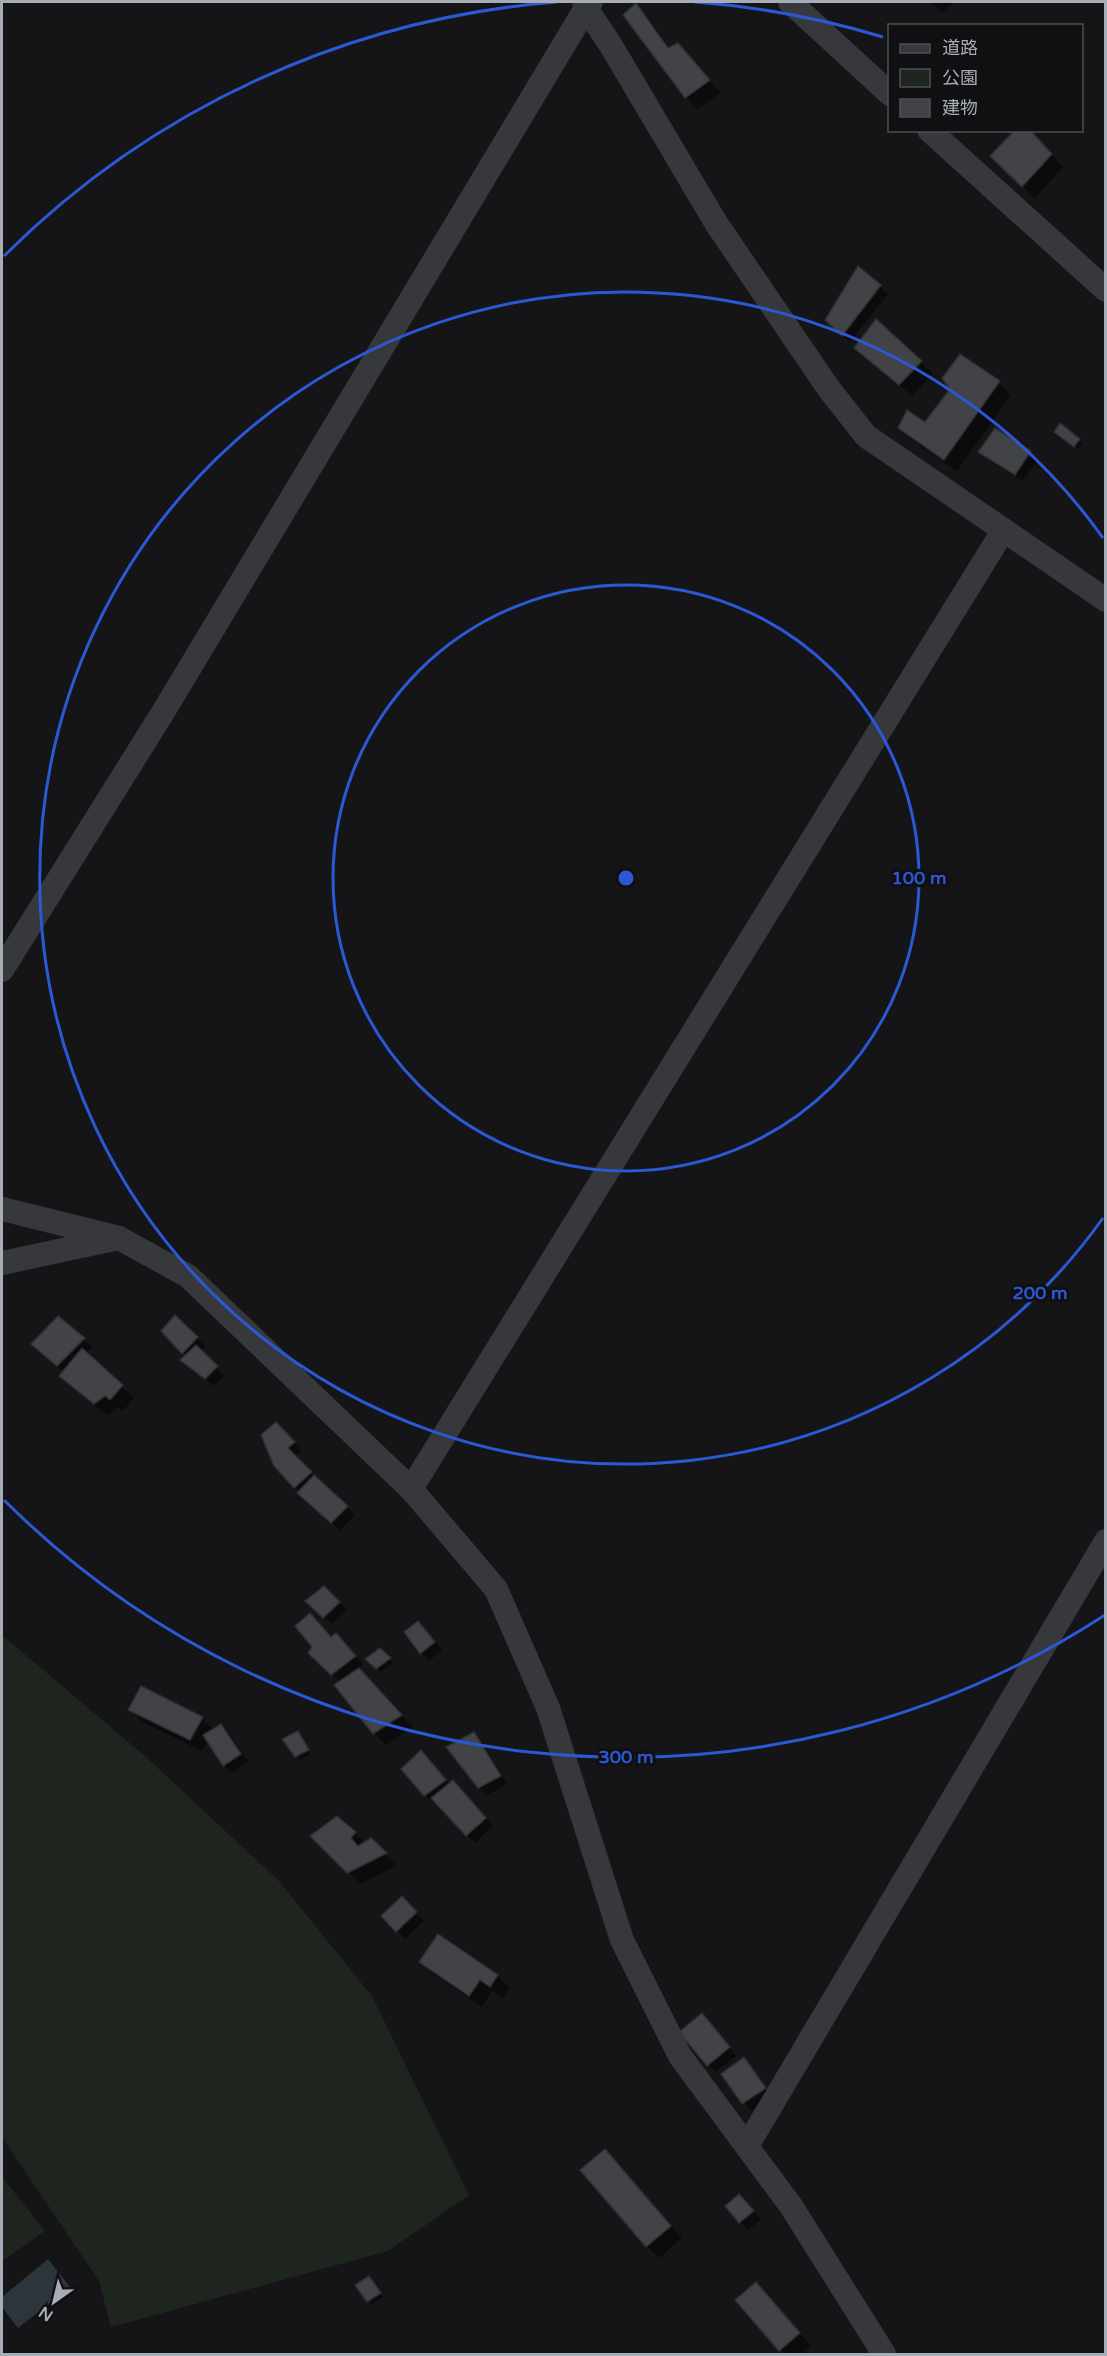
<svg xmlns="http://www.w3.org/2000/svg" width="1107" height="2356" viewBox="0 0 1107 2356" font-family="'Varela Round','Noto Sans JP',sans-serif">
	<rect width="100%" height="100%" fill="#151517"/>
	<g fill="#1e251e">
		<polygon points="2,1635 146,1757 278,1880 372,1996 469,2195 388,2251 111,2327 99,2281 2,2137"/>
		<polygon points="2,2177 45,2231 2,2261"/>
	</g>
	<polygon fill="#2c353b" points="48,2259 70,2287 18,2328 2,2307 2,2297"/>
	<g fill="#0007">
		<polygon points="930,2 954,2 942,13"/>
		<polygon points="636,5 648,17 670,49 678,45 721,93 698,109 686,97 625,15"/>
		<polygon points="1035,137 1063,167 1035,198 992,156"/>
		<polygon points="859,269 888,294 850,342 827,320"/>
		<polygon points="856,348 921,362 933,374 912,396"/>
		<polygon points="960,356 999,383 1011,395 957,471 912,440 899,428 925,424 952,389"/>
		<polygon points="1059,435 1079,440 1082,443 1078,449"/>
		<polygon points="980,452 1030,452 1038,460 1023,481 988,460"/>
		<polygon points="175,1317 205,1346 200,1351 224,1375 214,1386 182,1360 187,1356 163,1331"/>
		<polygon points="58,1318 92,1347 85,1353 134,1398 123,1411 118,1407 107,1415 73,1388 61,1376 64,1372 41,1352"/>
		<polygon points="276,1424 302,1451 295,1456 355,1515 340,1530 307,1500 275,1465"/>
		<polygon points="324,1588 347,1610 332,1624 307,1601"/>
		<polygon points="426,1631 442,1650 429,1661 421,1653"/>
		<polygon points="331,1638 344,1642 363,1664 357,1669 413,1727 386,1745 374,1733 341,1683 310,1653"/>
		<polygon points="380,1650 393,1663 381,1672 367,1659"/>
		<polygon points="130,1710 202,1718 214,1730 221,1725 229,1733 248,1762 232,1773 224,1765 208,1740 202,1751 142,1722"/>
		<polygon points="298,1733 311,1754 300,1760 284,1740"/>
		<polygon points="474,1734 482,1742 507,1784 487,1795 479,1787"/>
		<polygon points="429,1760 450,1785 461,1789 493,1826 475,1843 435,1801 433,1803 425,1795 403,1769"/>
		<polygon points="336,1818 365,1843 371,1840 397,1865 361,1884 313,1836"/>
		<polygon points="402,1898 424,1921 405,1939 383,1916"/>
		<polygon points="421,1962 497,1976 509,1988 503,1998 492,1991 482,2007 433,1974"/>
		<polygon points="710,2023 736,2056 716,2072 708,2065"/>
		<polygon points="744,2059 772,2096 751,2111 723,2074"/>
		<polygon points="605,2151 682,2238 659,2258 647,2246"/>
		<polygon points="747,2203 761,2219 748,2230 727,2206"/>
		<polygon points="372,2281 383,2297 371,2305 357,2285"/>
		<polygon points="767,2296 811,2346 801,2354 785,2354 737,2300"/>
	</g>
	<g fill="#414347" stroke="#2f3033" stroke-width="1.5">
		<polygon points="636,3 668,48 678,43 710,80 685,98 623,15"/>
		<polygon points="1015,130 1030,130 1052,154 1022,187 990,156"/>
		<polygon points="858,266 881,285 842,336 825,320"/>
		<polygon points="876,319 922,361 899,385 854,348"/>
		<polygon points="960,354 1000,381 944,460 898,428 907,410 925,422 950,389 942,378"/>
		<polygon points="1060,423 1080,439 1074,447 1054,432"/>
		<polygon points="995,428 1031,451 1015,475 978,452"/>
		<polygon points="175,1315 198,1337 182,1354 161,1331"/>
		<polygon points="58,1316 85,1338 57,1366 31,1344"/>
		<polygon points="196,1345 218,1366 205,1379 180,1360"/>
		<polygon points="82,1348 123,1385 110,1400 105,1396 94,1404 59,1376"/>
		<polygon points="276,1422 295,1442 288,1448 312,1472 294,1488 274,1466 261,1435"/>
		<polygon points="314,1475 348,1506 331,1523 297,1493"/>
		<polygon points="324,1586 340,1602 323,1618 305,1601"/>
		<polygon points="310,1613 331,1637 336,1633 356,1656 331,1675 308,1653 312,1647 295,1626"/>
		<polygon points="418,1621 435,1642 420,1654 404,1632"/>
		<polygon points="380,1648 391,1658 376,1669 365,1659"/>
		<polygon points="359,1668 402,1715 373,1734 334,1685"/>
		<polygon points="141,1686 203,1717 190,1740 128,1710"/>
		<polygon points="221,1724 241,1754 223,1766 203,1735"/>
		<polygon points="298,1731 309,1750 295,1757 282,1739"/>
		<polygon points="474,1732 501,1776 478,1788 446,1747"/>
		<polygon points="421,1750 446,1780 424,1796 401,1769"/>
		<polygon points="453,1780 486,1818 466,1836 431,1798"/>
		<polygon points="337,1816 356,1832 351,1838 358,1846 371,1838 387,1853 347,1873 310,1836"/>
		<polygon points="402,1896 417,1912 396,1932 381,1916"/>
		<polygon points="438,1934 498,1975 490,1987 480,1980 469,1996 419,1962"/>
		<polygon points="702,2013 730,2047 707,2066 679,2032"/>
		<polygon points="744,2057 766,2088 742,2104 721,2074"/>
		<polygon points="605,2149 671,2226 646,2247 580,2170"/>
		<polygon points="739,2194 754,2211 739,2223 725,2206"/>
		<polygon points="369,2276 381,2293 367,2302 355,2285"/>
		<polygon points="756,2282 800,2333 779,2351 735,2300"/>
	</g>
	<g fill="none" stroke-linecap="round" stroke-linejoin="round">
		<g stroke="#36383c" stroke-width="24">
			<polyline points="591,2 586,8 610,44 716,223 829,389 866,436 1106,600"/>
			<polyline points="790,2 890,94"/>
			<polyline points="929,130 1106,290"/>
			<polyline points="2,970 165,709 586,8 584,2"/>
			<polyline points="2,1209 119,1238 188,1276 411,1489 496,1589 548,1708 622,1940 680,2056 791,2206 884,2354"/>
			<polyline points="2,1263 114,1239"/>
			<polyline points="411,1489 1003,531"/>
			<polyline points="747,2146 1106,1541"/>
		</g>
	</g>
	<g fill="none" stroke="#2b58d5" stroke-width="3">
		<circle cx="626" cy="878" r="293"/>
		<path d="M1103 1218A586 586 0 1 1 1103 538"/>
		<path d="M1105 1615A879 879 0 0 1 4 1500M4 256A879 879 0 0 1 557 2M695 2A879 879 0 0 1 883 37"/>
	</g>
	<circle cx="626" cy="878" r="9" fill="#2b58d5" stroke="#101012" stroke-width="3"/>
	<g font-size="18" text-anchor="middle" font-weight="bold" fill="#2b58d5" stroke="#101012" stroke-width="6" stroke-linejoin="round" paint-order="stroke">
		<text x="919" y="884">100 m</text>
		<text x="1040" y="1299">200 m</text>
		<text x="626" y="1763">300 m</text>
	</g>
	<rect width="1107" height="2356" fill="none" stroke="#a7adb7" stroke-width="6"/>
	<rect x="888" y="24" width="195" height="108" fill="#101012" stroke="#4c4f54" stroke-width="1.5"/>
	<rect x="900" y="44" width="30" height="9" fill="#36383c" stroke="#4c4f54" stroke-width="1.5"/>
	<text x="942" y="54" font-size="18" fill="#a7adb7">道路</text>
	<rect x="900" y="69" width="30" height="18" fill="#1e251e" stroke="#4c4f54" stroke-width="1.5"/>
	<text x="942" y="84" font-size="18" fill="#a7adb7">公園</text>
	<rect x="900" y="99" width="30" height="18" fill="#414347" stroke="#4c4f54" stroke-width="1.5"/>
	<text x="942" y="114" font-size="18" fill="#a7adb7">建物</text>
	<g transform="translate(54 2302) rotate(214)" stroke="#101012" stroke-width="4.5" paint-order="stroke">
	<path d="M0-4.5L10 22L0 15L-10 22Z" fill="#a7adb7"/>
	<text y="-9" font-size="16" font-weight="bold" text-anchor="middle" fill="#a7adb7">N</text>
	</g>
</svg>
